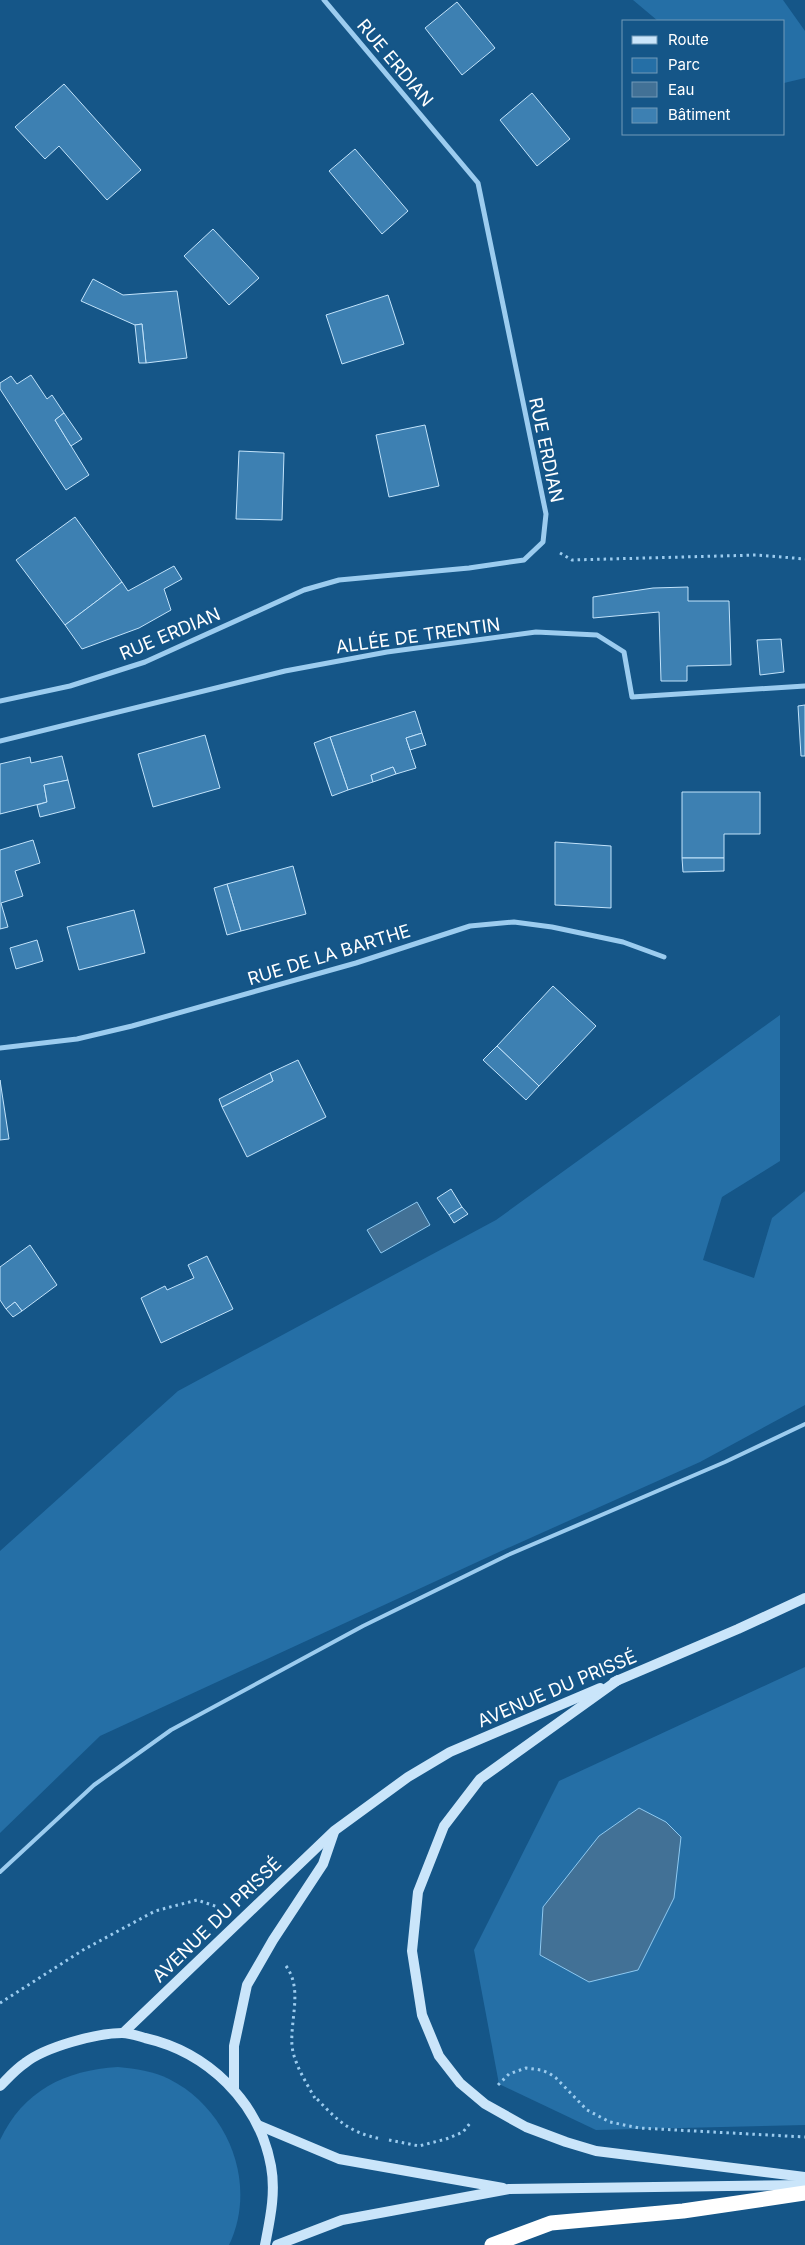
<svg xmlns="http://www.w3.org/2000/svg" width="805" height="2245" viewBox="0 0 805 2245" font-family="Inter,sans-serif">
	<rect width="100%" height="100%" fill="#155688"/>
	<g fill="#256fa6">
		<polygon points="633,0 783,0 805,31 805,78 784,83 784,21 658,21"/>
		<polygon points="780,1015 780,1161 722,1197 703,1260 754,1278 772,1218 805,1191 805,1405 700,1462 499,1552 100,1736 0,1833 0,1551 178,1391 496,1220"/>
		<polygon points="805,1667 805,2125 596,2130 499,2084 474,1950 559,1781"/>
		<path d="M 118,2067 C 136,2069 153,2071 169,2079 C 229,2109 258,2185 229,2245 L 0,2245 L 0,2140 C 23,2091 65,2070 118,2067 Z"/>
	</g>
	<g fill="#427196" stroke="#8ec9f1">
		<polygon points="417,1202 430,1225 381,1253 367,1230"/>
		<polygon points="639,1808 666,1822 681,1837 674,1898 638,1970 589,1982 540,1955 543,1907 599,1836"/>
	</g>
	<g fill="#3d80b2" stroke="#c2e3fb">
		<polygon points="457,2 495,48 462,75 425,28"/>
		<polygon points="64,84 141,170 107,200 59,146 45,159 15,127"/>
		<polygon points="532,93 570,139 537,166 500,120"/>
		<polygon points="355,149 408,211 382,234 329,171"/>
		<polygon points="213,229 259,278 229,305 184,256"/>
		<polygon points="93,279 123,295 177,291 187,358 146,363 142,324 135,325 81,301"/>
		<polygon points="388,295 404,344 342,364 326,315"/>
		<polygon points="142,324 146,363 139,363 135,325"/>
		<polygon points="31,375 47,399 52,395 64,413 55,420 89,475 66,490 0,389 0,383 11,376 17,384"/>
		<polygon points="64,413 82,439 71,446 55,420"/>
		<polygon points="425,425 439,486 389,497 376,435"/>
		<polygon points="239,451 284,453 282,520 236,519"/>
		<polygon points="75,517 122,582 65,625 16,560"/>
		<polygon points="174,566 182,579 164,589 171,610 139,628 82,649 65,625 122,582 128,591"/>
		<polygon points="688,587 688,601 729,601 731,665 687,666 687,681 661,681 659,612 593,618 593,597 653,588"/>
		<polygon points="781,639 784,672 760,675 757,640"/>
		<polygon points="805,705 805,756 801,756 798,706"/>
		<polygon points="415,711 422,733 406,738 416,768 396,774 393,767 371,775 373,782 348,790 330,737"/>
		<polygon points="422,733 426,745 410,750 406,738"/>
		<polygon points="205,735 220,788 153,807 138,754"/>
		<polygon points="330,737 348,790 332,796 314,743"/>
		<polygon points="62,756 68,780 44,785 47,802 0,814 0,764 30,757 31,763"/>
		<polygon points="393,767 396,774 373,782 371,775"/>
		<polygon points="68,780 75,808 40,817 37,805 47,802 44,785"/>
		<polygon points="682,792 760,792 760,834 724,834 724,858 682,858"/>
		<polygon points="33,840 40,863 15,871 23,896 1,903 8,927 0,929 0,850"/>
		<polygon points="555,842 611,846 611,908 555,905"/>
		<polygon points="682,858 724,858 724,871 683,872"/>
		<polygon points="293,866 306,914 241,931 227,884"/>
		<polygon points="227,884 241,931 227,935 214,888"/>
		<polygon points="134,910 145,953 79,970 67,927"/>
		<polygon points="37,940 43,961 16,969 10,948"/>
		<polygon points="553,986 596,1026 539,1086 497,1046"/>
		<polygon points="497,1046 539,1086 526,1100 483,1060"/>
		<polygon points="298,1060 326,1117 247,1157 222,1107 273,1081 270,1073"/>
		<polygon points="270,1073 273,1081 222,1107 219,1099"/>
		<polygon points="0,1080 9,1139 0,1140"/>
		<polygon points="451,1189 462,1207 449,1215 437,1198"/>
		<polygon points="462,1207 468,1214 454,1223 449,1215"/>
		<polygon points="30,1245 57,1285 22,1311 15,1302 6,1309 0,1300 0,1267"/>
		<polygon points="207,1256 233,1309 161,1343 141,1298 165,1286 167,1290 194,1278 188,1265"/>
		<polygon points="15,1302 22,1311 13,1317 6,1309"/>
	</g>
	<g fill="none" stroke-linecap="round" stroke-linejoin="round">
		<g stroke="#9cccef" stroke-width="3" stroke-dasharray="2.5 4" stroke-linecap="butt">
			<polyline points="560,553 572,560 757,555 805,559"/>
			<path d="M 286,1966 C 303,1989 290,2019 292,2046 C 294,2064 307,2084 316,2100 L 317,2099 C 339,2122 349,2132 381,2139"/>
			<polyline points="0,2003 83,1950 155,1911 197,1900 218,1907"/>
			<polyline points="498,2085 509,2074 526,2068 541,2070 549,2073 556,2078 587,2110 610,2122 639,2128 805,2137"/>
			<polyline points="389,2140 419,2146 446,2139 463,2132 471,2122"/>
		</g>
		<polyline stroke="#9cccef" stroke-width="4" points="0,1872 94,1785 171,1730 363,1626 508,1555 725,1462 805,1424"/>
		<g stroke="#9cccef" stroke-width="5">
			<polyline points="0,701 70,686 145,662 304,590 339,580 469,568 524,560 543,542 546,514 478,183 324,0"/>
			<polyline points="0,741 285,671 387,652 536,632 597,635 624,652 632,697 805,686"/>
			<polyline points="0,1048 77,1039 132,1026 356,963 470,926 514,922 552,927 623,942 664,957"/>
		</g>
		<g stroke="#cae5fa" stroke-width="10">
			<polyline points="618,1680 480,1779 444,1826 418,1892 412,1951 422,2015 439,2056 460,2083 485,2104 526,2127 566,2142 596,2151 805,2177"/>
			<polyline points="614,1682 738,1629 805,1598"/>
			<polyline points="123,2033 334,1831 408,1777 450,1752 600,1688"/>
			<path d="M 0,2086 C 8,2078 16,2069 25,2063 C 45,2047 97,2033 122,2033 C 130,2033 138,2036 145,2038 C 207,2052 259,2101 271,2166 C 276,2193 270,2219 265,2245"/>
			<polyline points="234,2088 234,2046 247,1985 273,1940 323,1864 334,1832"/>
			<polyline points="258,2125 339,2159 503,2188"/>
			<polyline points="277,2245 342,2220 509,2189 805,2185"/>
		</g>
		<polyline stroke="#fff" stroke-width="15" points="492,2245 551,2223 683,2211 805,2193"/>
	</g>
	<g text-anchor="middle" stroke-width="4" stroke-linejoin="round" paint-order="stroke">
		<g font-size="18" fill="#fff" stroke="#155688">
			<text transform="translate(395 63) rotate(50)" y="6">RUE ERDIAN</text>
			<text transform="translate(546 450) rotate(78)" y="6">RUE ERDIAN</text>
			<text transform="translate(170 634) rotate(-23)" y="6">RUE ERDIAN</text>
			<text transform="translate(418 636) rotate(-8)" y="6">ALLÉE DE TRENTIN</text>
			<text transform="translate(329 955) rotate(-17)" y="6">RUE DE LA BARTHE</text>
			<text transform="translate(557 1689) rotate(-23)" y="6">AVENUE DU PRISSÉ</text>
			<text transform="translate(217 1920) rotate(-44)" y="6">AVENUE DU PRISSÉ</text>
		</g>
	</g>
	<rect x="622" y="20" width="162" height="115" fill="#155688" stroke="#739ab8"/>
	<rect x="632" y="36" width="25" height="8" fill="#cae5fa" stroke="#739ab8"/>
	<text x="668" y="45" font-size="15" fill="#ffffff">Route</text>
	<rect x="632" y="58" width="25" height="15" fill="#256fa6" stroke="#739ab8"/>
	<text x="668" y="70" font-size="15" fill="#ffffff">Parc</text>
	<rect x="632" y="82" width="25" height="15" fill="#427196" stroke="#739ab8"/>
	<text x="668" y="95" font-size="15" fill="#ffffff">Eau</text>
	<rect x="632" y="108" width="25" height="15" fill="#3d80b2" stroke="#739ab8"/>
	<text x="668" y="120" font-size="15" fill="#ffffff">Bâtiment</text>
</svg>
